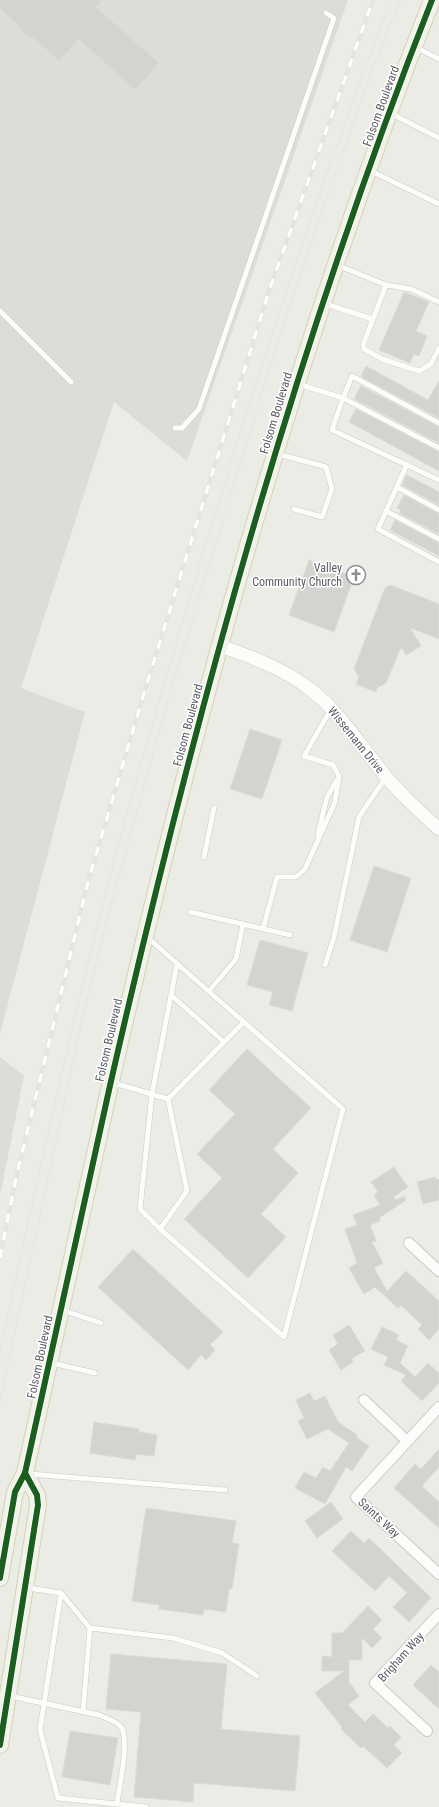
<svg xmlns="http://www.w3.org/2000/svg" width="439" height="1807" viewBox="0 0 439 1807" font-family="'Roboto Condensed',sans-serif">
	<rect width="100%" height="100%" fill="#ecece6"/>
	<g fill="#ddddd8">
		<polygon points="0,0 348,0 187,461 114,402 21,688 85,712 0,1034"/>
		<polygon points="0,1057 24,1076 0,1196"/>
	</g>
	<g fill="#d3d3cf" stroke="#dcdcd6">
		<polygon points="0,0 103,0 96,7 159,63 135,90 79,39 59,61 32,36 30,38 19,28 20,26 0,9"/>
		<polygon points="404,292 429,302 416,331 427,336 419,356 414,354 410,363 379,350"/>
		<polygon points="366,366 428,400 439,381 439,418 365,379 361,376"/>
		<polygon points="361,386 439,427 439,443 354,399"/>
		<polygon points="356,409 439,452 439,471 349,422"/>
		<polygon points="407,475 439,492 439,505 402,485"/>
		<polygon points="404,495 439,514 439,534 399,513 401,510 397,508"/>
		<polygon points="395,520 439,543 439,556 390,530"/>
		<polygon points="309,560 354,577 334,632 289,615"/>
		<polygon points="390,585 439,604 439,639 410,628 421,646 406,655 401,647 386,683 377,688 376,692 356,684 359,677 354,669 385,588"/>
		<polygon points="250,729 282,740 262,799 230,789"/>
		<polygon points="374,866 411,878 387,952 350,940"/>
		<polygon points="260,940 308,953 292,1011 269,1005 273,992 247,985"/>
		<polygon points="247,1049 311,1108 273,1149 298,1173 261,1214 286,1237 248,1278 184,1219 222,1178 197,1154 235,1114 209,1090"/>
		<polygon points="394,1167 408,1187 393,1197 396,1200 404,1196 406,1200 379,1218 380,1221 370,1225 376,1241 372,1242 383,1263 374,1268 387,1291 406,1271 439,1301 439,1329 429,1340 418,1329 422,1325 401,1305 398,1308 375,1287 364,1294 349,1268 357,1263 345,1229 357,1225 353,1215 380,1205 374,1195 378,1192 371,1182"/>
		<polygon points="435,1177 436,1180 439,1179 439,1200 423,1204 417,1182"/>
		<polygon points="133,1249 223,1332 210,1345 215,1350 206,1360 201,1355 188,1370 98,1287"/>
		<polygon points="349,1325 365,1351 351,1359 353,1362 341,1370 329,1350 338,1344 333,1335"/>
		<polygon points="382,1327 399,1335 396,1340 408,1346 400,1363 415,1377 428,1363 439,1373 439,1383 422,1401 401,1381 406,1375 384,1365 388,1357 371,1349"/>
		<polygon points="310,1393 314,1401 325,1396 338,1422 357,1435 356,1437 369,1446 352,1471 346,1467 325,1504 295,1488 304,1472 316,1478 323,1467 330,1471 349,1443 328,1429 307,1439 298,1421 304,1418 296,1400"/>
		<polygon points="94,1422 139,1429 139,1432 157,1435 154,1456 136,1454 135,1460 90,1453"/>
		<polygon points="439,1449 439,1467 422,1486 439,1502 439,1528 394,1488 415,1464 421,1469"/>
		<polygon points="331,1502 343,1519 317,1538 305,1521"/>
		<polygon points="146,1508 236,1521 232,1543 239,1544 232,1589 229,1588 226,1612 204,1609 203,1615 159,1609 159,1605 132,1601"/>
		<polygon points="351,1531 364,1543 369,1538 431,1598 409,1622 393,1607 407,1593 397,1583 389,1576 375,1591 332,1551"/>
		<polygon points="368,1606 382,1620 373,1629 382,1638 372,1648 362,1638 362,1660 349,1660 349,1682 359,1696 348,1705 365,1722 373,1714 388,1728 390,1726 401,1737 394,1745 402,1753 387,1768 363,1746 361,1748 341,1729 342,1727 315,1693 344,1671 322,1671 322,1656 332,1657 332,1633 342,1633"/>
		<polygon points="111,1654 227,1664 221,1729 300,1736 295,1791 194,1783 193,1802 134,1797 141,1712 106,1709"/>
		<polygon points="431,1665 439,1672 439,1709 413,1685"/>
		<polygon points="70,1731 118,1738 110,1785 62,1777"/>
	</g>
	<g fill="none" stroke-linecap="round" stroke-linejoin="round">
		<defs>
			<g id="service">
				<polyline points="417,48 439,59"/>
				<polyline points="392,114 439,138"/>
				<polyline points="371,171 439,204"/>
				<polyline points="337,265 386,285 411,289 439,302"/>
				<polyline points="386,285 363,345 364,349 382,359 419,371 431,364 439,348"/>
				<polyline points="326,304 372,319"/>
				<polyline points="0,311 71,382"/>
				<polyline points="298,384 343,398 439,448"/>
				<polyline points="439,423 352,376 343,398 332,430 439,480"/>
				<polyline points="175,428 182,428 199,409 334,18 326,13"/>
				<polyline points="278,454 326,467 332,489 322,517 294,509"/>
				<polyline points="407,464 378,529 439,562"/>
				<polyline points="397,487 439,510"/>
				<polyline points="386,511 439,539"/>
				<polyline points="318,834 327,797 337,780"/>
				<polyline points="204,857 214,808"/>
				<polyline points="190,912 290,935"/>
				<polyline points="263,929 277,877 296,877 305,869 335,802 339,776 333,765 304,756 331,709"/>
				<path d="M 147,937 C 212,995 278,1051 343,1109 L 284,1337 L 160,1229 L 140,1209 L 152,1094 L 177,964"/>
				<polyline points="325,965 334,937 359,817 386,777"/>
				<polyline points="209,991 236,959 243,924"/>
				<polyline points="171,995 224,1042"/>
				<polyline points="114,1083 168,1099"/>
				<polyline points="160,1229 187,1191 168,1099 244,1022"/>
				<polyline points="62,1310 101,1323"/>
				<polyline points="52,1363 95,1373"/>
				<polyline points="30,1474 225,1490"/>
				<polyline points="28,1588 61,1593 90,1628"/>
				<polyline points="61,1593 40,1730 58,1798 146,1807"/>
				<path d="M 10,1696 L 99,1715 C 106,1718 116,1721 121,1727 C 130,1740 119,1788 117,1804"/>
				<polyline points="83,1711 90,1628 173,1638 222,1653 257,1676"/>
			</g>
			<g id="minor">
				<polyline points="409,1243 439,1271"/>
				<polyline points="364,1400 407,1441"/>
				<polyline points="439,1407 356,1497 439,1574"/>
				<polyline points="427,1731 375,1683 439,1614"/>
			</g>
			<path id="tertiary" d="M 220,646 C 251,657 283,668 310,689 C 338,711 357,740 379,768 C 397,791 418,810 439,829"/>
			<g id="primary">
				<path d="M 0,1578 L 15,1492 L 25,1473 C 54,1346 80,1218 109,1090 C 193,721 293,353 432,0"/>
				<polyline points="0,1745 38,1505 37,1495 25,1473"/>
			</g>
		</defs>
		<use href="#service" stroke="#c9cac8" stroke-width="6"/>
		<use href="#minor" stroke="#c9cac8" stroke-width="12"/>
		<use href="#tertiary" stroke="#c9cac8" stroke-width="14"/>
		<use href="#primary" stroke="#d3d3b4" stroke-width="18"/>
		<use href="#service" stroke="#fcfcfb" stroke-width="5"/>
		<use href="#minor" stroke="#fcfcfb" stroke-width="10"/>
		<use href="#tertiary" stroke="#fcfcfb" stroke-width="13"/>
		<use href="#primary" stroke="#f1f2e8" stroke-width="16"/>
		<g stroke="#e4e4e3" stroke-width="1">
			<path d="M 0,1352 C 32,1202 65,1053 103,904 C 127,810 154,717 182,624 C 244,414 312,205 391,0"/>
			<polyline points="0,1401 82,1020 112,901 173,683 285,318 367,83 400,0"/>
		</g>
		<defs>
			<polyline id="rail" points="0,1258 16,1178 88,882 144,693 269,291 373,0"/>
		</defs>
		<use href="#rail" stroke="#e4e4e3" stroke-width="4.5"/>
		<use href="#rail" stroke="#fff" stroke-width="3" stroke-dasharray="9" stroke-linecap="butt"/>
		<defs>
			<g id="cycleway">
				<path d="M 0,1578 L 15,1492 L 25,1473 C 54,1346 80,1218 109,1090 C 193,721 293,353 432,0"/>
				<polyline points="0,1745 38,1505 37,1495 25,1473"/>
			</g>
		</defs>
		<use href="#cycleway" stroke="#fff" stroke-width="8"/>
		<use href="#cycleway" stroke="#1b5e20" stroke-width="6"/>
	</g>
	<defs>
		<symbol id="church-ring" viewBox="-11 -11 22 22"><circle r="9.5" fill="#fff" stroke="#8e8f92" stroke-width="1.5"/><path d="M-1.2-6h2.4v3.5h3.3v2.4h-3.3V6h-2.4V-.1h-3.3v-2.4h3.3Z" fill="#8e8f92"/></symbol>
	</defs>
	<g fill-rule="evenodd">
		<use href="#church-ring" x="345" y="564" width="22" height="22"/>
	</g>
	<g text-anchor="middle" stroke-width="3" stroke-linejoin="round" paint-order="stroke">
		<g font-size="12" fill="#5c5d64" stroke="#fff">
			<text transform="translate(381 106) rotate(-70)" y="4">Folsom Boulevard</text>
			<text transform="translate(276 413) rotate(-73)" y="4">Folsom Boulevard</text>
			<text transform="translate(188 725) rotate(-75)" y="4">Folsom Boulevard</text>
			<text transform="translate(356 740) rotate(51)" y="4">Wissemann Drive</text>
			<text transform="translate(109 1040) rotate(-77)" y="4">Folsom Boulevard</text>
			<text transform="translate(40 1357) rotate(-78)" y="4">Folsom Boulevard</text>
			<text transform="translate(379 1518) rotate(43)" y="4">Saints Way</text>
			<text transform="translate(401 1657) rotate(-48)" y="4">Brigham Way</text>
		</g>
		<g font-size="12" fill="#5c5d64" stroke="#fff" text-anchor="end">
			<text x="342" y="572">Valley<tspan x="342" dy="14">Community Church</tspan></text>
		</g>
	</g>
</svg>
